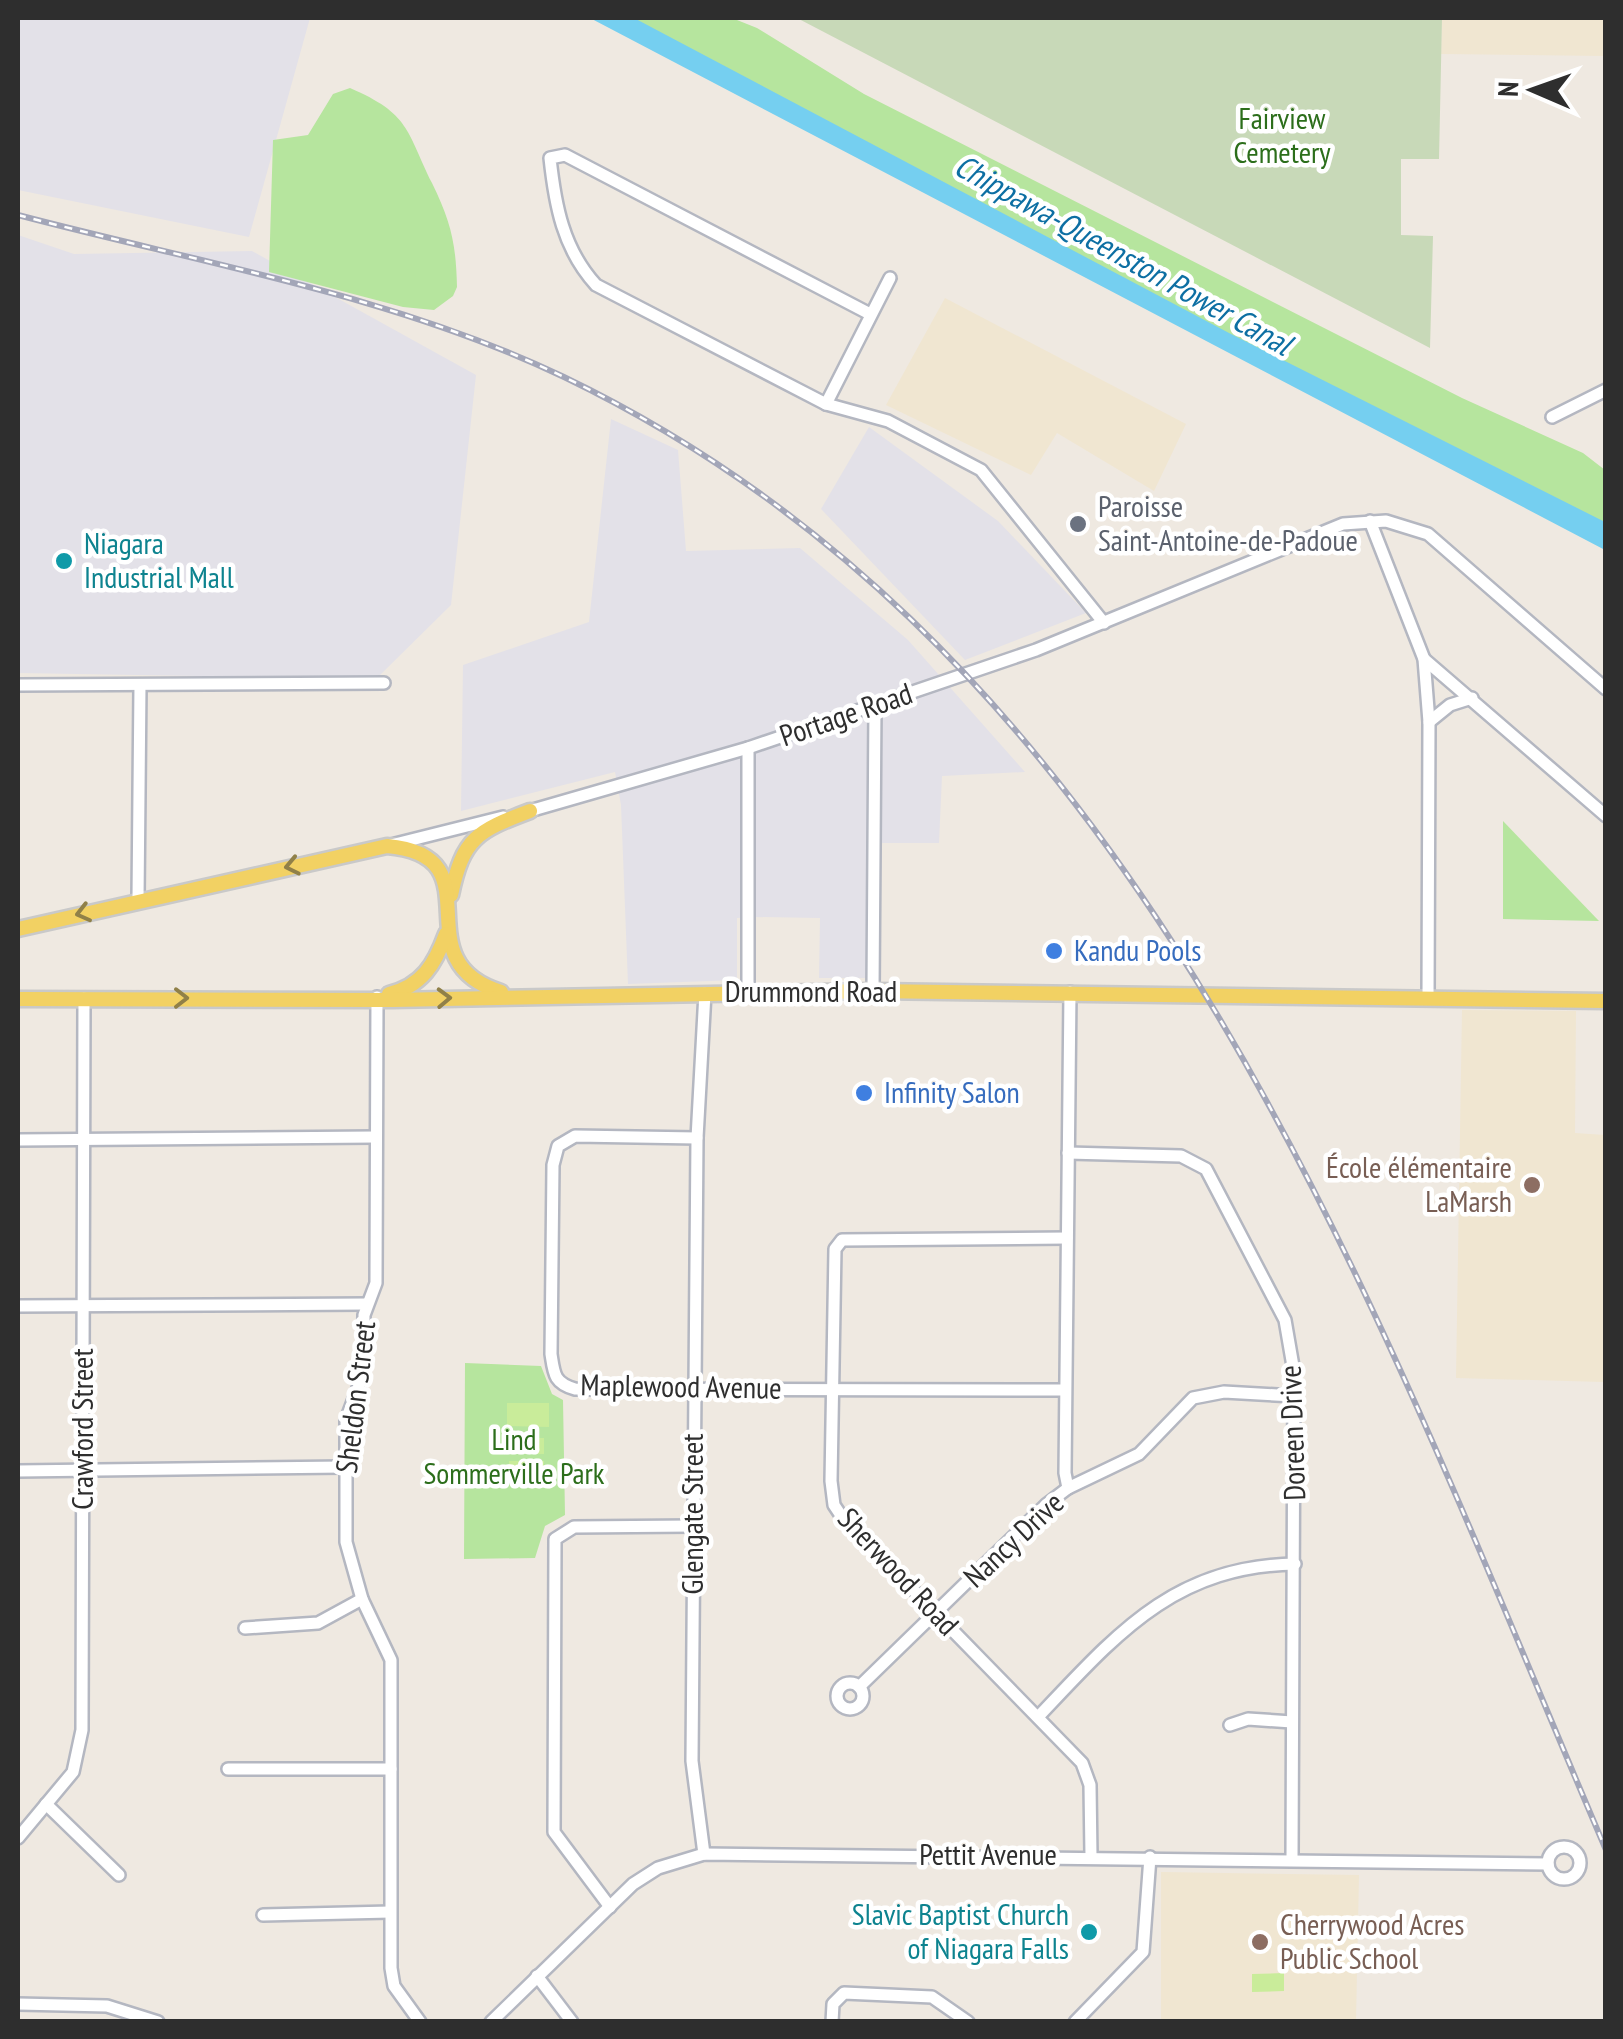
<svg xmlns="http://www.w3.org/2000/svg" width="1623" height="2039" viewBox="0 0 1623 2039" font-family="'PT Sans Narrow',sans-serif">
	<rect width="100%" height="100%" fill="#efe9e1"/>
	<g fill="#e3e1e8">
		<polygon points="18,18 310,18 249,237 18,190"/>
		<polygon points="18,235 74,254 252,251 476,375 451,605 376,679 18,673"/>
		<polygon points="611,419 678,450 686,551 800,548 908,640 1025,772 942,776 939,843 878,843 878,978 819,978 820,918 754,917 737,918 737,980 628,984 621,805 615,772 461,811 463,665 589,622"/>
		<polygon points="869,427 998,521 1086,613 965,660 821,509"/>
	</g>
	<g fill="#f0e6d1">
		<polygon points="1442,18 1605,18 1605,56 1441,54"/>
		<polygon points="945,298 1186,424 1154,491 1057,433 1031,475 886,405"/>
		<polygon points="1462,1010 1576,1011 1575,1133 1605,1135 1603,1382 1456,1378"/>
		<polygon points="1161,1872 1359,1875 1356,2021 1161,2021"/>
	</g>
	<g fill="#b6e59e">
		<polygon points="625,18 732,18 757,28 864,94 1462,398 1583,453 1605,470 1605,534"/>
		<path d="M 350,88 C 410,114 406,130 432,183 C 451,222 456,243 457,287 L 453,296 L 434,310 L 403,307 L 269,272 L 273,140 L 308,135 L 333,94 Z"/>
		<polygon points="1503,821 1599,921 1503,919"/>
		<polygon points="465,1363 541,1366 552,1394 563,1400 565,1515 545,1526 535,1558 464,1559"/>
	</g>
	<polygon fill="#c8d9b8" points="797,18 1442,18 1439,159 1401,159 1401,235 1433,236 1430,348"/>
	<g fill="#c9ec9a">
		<polygon points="507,1403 549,1403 549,1427 507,1426"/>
		<rect x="509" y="1438" width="35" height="16"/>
		<rect x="509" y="1461" width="35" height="16"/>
		<polygon points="1284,1973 1284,1991 1252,1992 1252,1974"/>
	</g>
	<polygon fill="#75cff0" points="590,18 634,18 1229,333 1605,522 1605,550"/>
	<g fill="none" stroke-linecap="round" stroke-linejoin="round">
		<defs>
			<g id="minor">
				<path d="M 870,314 L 565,155 L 550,158 C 555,205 563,249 596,285 L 826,404 L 888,421 L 981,470 L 1104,623"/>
				<polyline points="826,404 890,278"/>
				<polyline points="1552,417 1606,390"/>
				<polyline points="1370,521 1424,659 1429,722 1428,999"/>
				<polyline points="1424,659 1606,816"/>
				<polyline points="18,685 384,683"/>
				<polyline points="1429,722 1450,705 1472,698"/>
				<polyline points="748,748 748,993"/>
				<polyline points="526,812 748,748 1036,650 1343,524 1386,521 1428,534 1606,689"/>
				<polyline points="387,846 503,817"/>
				<polyline points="138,899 140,685"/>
				<polyline points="873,991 875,705"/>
				<polyline points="377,997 376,1283 364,1315 363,1375 346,1420 346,1542 362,1599 391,1660 391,1968 394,1986 420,2022"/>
				<path d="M 697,1138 L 575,1136 L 558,1146 L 553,1165 L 551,1354 C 554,1374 554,1383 575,1389 L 1065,1390"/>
				<polyline points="18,1140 375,1137"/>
				<polyline points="1068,1153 1181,1156 1206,1169 1285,1320 1294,1372 1292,1858"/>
				<polyline points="1067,1238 842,1240 835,1249 831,1481 834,1505 842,1517 1082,1763 1090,1785 1091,1856"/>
				<polyline points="18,1306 367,1304"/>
				<polyline points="18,1471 345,1467"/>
				<polyline points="1068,1488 1065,1473 1070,992"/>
				<polyline points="245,1628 318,1623 362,1599"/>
				<circle cx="850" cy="1696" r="13"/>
				<polyline points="859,1687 1047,1504 1068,1488 1139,1454 1193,1398 1224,1392 1294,1396"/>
				<path d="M 1038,1717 C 1116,1635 1173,1566 1295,1564"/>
				<polyline points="1230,1725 1248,1719 1292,1722"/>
				<polyline points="228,1769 391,1769"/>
				<polyline points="46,1804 119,1875"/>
				<polyline points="18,1838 73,1772 82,1730 84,998"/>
				<circle cx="1564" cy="1863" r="16"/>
				<polyline points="704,1854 692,1761 697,1138 705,993"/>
				<polyline points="610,1907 554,1832 555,1539 574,1527 693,1526"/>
				<polyline points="263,1915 390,1912"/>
				<polyline points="537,1976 572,2022"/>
				<polyline points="18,2004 107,2006 158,2022"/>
				<polyline points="491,2022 633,1884 658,1868 704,1854 1548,1864"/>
				<polyline points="832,2022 833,2004 844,1993 932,1997 968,2022"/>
				<polyline points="1075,2022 1143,1952 1150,1857"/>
			</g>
			<g id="major">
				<path d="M 451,895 C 463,838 477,831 530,811"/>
				<path d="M 18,929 L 387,846 C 500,856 398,960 501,992"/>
				<path d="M 389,994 C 422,986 435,964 446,934"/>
				<polyline points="18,999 392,1000 873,991 1606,1001"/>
			</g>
		</defs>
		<use href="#minor" stroke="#b4b7c1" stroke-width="16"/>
		<use href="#major" stroke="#c9c9c9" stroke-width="19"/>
		<use href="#minor" stroke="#fff" stroke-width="11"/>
		<use href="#major" stroke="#f2d163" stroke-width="14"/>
		<defs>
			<path id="rail" d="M 18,215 C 200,263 393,295 564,377 C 1148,658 1369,1296 1606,1850"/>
		</defs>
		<use href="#rail" stroke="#a3a6b8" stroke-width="6"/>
		<use href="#rail" stroke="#fff" stroke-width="2.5" stroke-dasharray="8" stroke-linecap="butt"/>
	</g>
	<defs><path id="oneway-chevron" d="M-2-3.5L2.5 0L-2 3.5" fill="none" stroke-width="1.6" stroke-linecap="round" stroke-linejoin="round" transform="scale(2.5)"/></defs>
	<g stroke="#908048">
		<use href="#oneway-chevron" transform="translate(292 866) rotate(168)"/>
		<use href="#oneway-chevron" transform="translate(83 913) rotate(166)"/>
		<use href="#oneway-chevron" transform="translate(181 998)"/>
		<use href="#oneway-chevron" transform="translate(444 998) rotate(-2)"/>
	</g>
	<circle fill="#6b7280" stroke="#fff" stroke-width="4" cx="1078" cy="524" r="10"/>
	<g fill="#0f9aa8" stroke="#fff" stroke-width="4">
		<circle cx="64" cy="561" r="10"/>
		<circle cx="1089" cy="1932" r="10"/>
	</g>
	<g fill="#3f7fe0" stroke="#fff" stroke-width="4">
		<circle cx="1054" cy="951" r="10"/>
		<circle cx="864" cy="1093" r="10"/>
	</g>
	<g fill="#8d6e63" stroke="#fff" stroke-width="4">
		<circle cx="1532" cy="1185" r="10"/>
		<circle cx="1260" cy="1942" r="10"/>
	</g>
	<g text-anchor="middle" stroke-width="9" stroke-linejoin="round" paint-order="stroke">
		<g font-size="30" fill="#2c6e1b" stroke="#fff">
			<text x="1282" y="129">Fairview<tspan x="1282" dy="34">Cemetery</tspan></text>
			<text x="514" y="1450">Lind<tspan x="514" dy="34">Sommerville Park</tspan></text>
		</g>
		<g font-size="30" fill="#5b616d" stroke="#fff" text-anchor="start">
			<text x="1098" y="517">Paroisse<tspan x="1098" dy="34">Saint-Antoine-de-Padoue</tspan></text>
		</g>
		<g font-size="30" fill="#0d838f" stroke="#fff" text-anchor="start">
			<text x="84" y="554">Niagara<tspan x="84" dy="34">Industrial Mall</tspan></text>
			<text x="1069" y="1925" text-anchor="end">Slavic Baptist Church<tspan x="1069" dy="34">of Niagara Falls</tspan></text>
		</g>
		<g font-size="30" fill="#2e2e2e" stroke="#fff">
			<text transform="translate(846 715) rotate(-19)" y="10">Portage Road</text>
			<text x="811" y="1002">Drummond Road</text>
			<text transform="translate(681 1387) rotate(1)" y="10">Maplewood Avenue</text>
			<text transform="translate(356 1397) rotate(-83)" y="10">Sheldon Street</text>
			<text transform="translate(83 1429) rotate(-90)" y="10">Crawford Street</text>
			<text transform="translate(1293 1433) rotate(-92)" y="10">Doreen Drive</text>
			<text transform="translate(693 1514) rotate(-90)" y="10">Glengate Street</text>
			<text transform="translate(1014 1540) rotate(-43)" y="10">Nancy Drive</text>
			<text transform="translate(898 1572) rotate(47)" y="10">Sherwood Road</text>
			<text x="988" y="1865">Pettit Avenue</text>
		</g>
		<g font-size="30" fill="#366cbe" stroke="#fff" text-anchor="start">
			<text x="1074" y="961">Kandu Pools</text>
			<text x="884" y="1103">Infinity Salon</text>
		</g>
		<g font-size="30" fill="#785e54" stroke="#fff" text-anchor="end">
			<text x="1512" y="1178">École élémentaire<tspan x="1512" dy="34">LaMarsh</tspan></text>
			<text x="1280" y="1935" text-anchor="start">Cherrywood Acres<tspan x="1280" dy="34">Public School</tspan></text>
		</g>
		<g font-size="32" font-style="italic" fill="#0d6fa3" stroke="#fff">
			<text transform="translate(1123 255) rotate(29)" y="11">Chippawa-Queenston Power Canal</text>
		</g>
	</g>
	<rect width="1623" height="2039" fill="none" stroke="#2e2e2e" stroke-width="40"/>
	<g transform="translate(1533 90) rotate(272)" stroke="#ffffff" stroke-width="8" paint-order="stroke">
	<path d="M0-8L18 38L0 25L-18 38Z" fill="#2e2e2e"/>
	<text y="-15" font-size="28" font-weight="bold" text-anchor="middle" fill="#2e2e2e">N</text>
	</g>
</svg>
